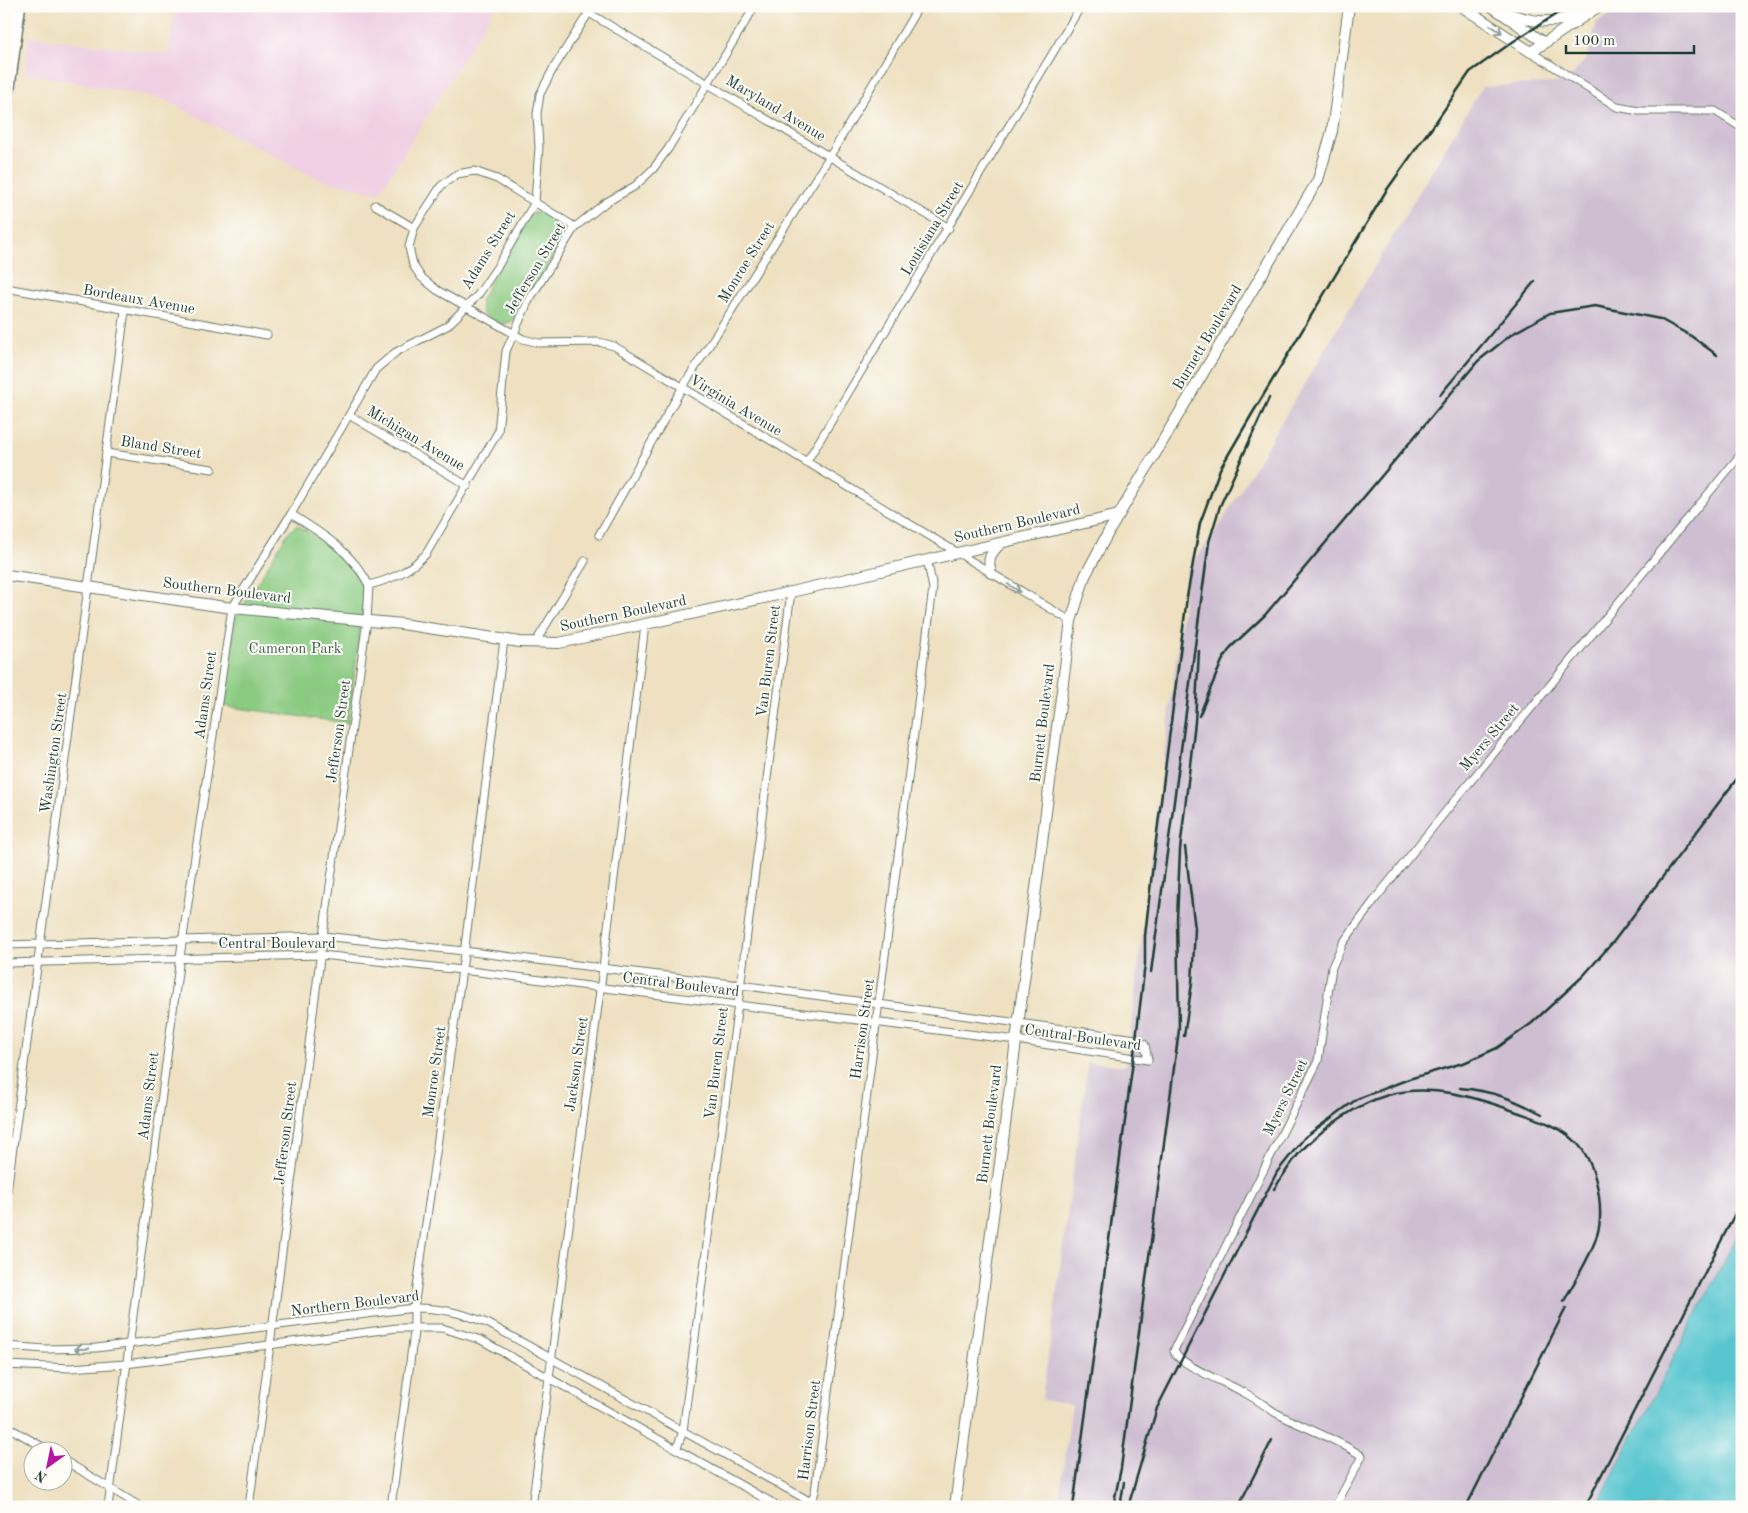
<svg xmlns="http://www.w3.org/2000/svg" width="1748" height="1513" viewBox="0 0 1748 1513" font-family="'Old Standard TT',serif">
	<rect width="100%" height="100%" fill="#fdfcf7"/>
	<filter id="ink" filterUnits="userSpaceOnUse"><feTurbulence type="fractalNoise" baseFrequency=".02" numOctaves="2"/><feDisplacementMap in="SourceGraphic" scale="10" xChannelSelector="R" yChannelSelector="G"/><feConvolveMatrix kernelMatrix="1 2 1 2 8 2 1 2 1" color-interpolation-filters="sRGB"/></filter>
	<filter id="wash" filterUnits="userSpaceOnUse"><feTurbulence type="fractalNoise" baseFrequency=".0096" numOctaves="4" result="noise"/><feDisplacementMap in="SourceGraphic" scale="20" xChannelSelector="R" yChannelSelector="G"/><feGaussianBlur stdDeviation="1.12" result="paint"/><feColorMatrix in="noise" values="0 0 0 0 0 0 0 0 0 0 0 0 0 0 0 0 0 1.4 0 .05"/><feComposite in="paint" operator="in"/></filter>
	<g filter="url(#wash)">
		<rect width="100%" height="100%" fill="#eee0c0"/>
		<polygon fill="#f0d0e4" points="176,6 496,6 379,193 318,179 163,99 25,73 29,36 168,54"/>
		<polygon fill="#cebed1" points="1626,6 1742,6 1742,1227 1596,1507 1058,1507 1072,1405 1042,1400 1088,1062 1126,1066 1187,571 1220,525 1482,87 1567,82 1587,57 1597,22"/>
		<g fill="#8aca81" stroke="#54845a">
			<path d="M 540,212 C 555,219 561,223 562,240 L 515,320 L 502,325 L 483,314 L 480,301 L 529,214 Z"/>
			<path d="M 297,525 C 329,545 348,556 365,591 L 348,723 L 223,706 L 236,614 L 249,597 L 287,534 Z"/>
		</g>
		<polygon fill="#59c6d0" stroke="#3c8282" points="1742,1227 1742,1507 1596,1507"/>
	</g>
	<g filter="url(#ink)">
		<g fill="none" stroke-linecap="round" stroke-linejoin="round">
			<defs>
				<g id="street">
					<polyline points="589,13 949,228"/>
					<polyline points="1531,52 1617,107 1639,111 1715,111 1742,128"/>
					<polyline points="375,205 414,228"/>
					<polyline points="575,227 497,179 474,171 457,174 441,186 414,228 409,247 413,265 421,277 437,290 523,339 539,343 599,342 614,346 1071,621"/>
					<polyline points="6,288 267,335"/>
					<polyline points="349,415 468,486"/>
					<polyline points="106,453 212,469"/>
					<polyline points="806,463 1081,6"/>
					<path d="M 291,514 C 324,535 350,550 369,585"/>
					<polyline points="599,535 682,388 830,156 919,6"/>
					<path d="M 369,585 C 393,579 409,571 426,554 L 498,432 L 506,351 L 528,302 L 575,227 L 605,203 L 635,186 L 653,169 L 668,149 L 755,6"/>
					<polyline points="535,643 585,561"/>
					<polyline points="6,945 323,936 464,951 740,985 1136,1039 1145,1045 1148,1060 1016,1040 462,970 321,955 6,963"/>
					<polyline points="6,1199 125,311"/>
					<path d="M 6,1346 L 45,1349 L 96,1348 L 414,1308 C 442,1308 463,1313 489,1324 L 811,1502 L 815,1492 L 933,588 L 927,559"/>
					<polyline points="6,1365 70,1368 126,1364 397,1328 442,1328 481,1340 780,1507"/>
					<polyline points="6,1426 48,1450"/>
					<polyline points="677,1448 683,1431 791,592"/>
					<polyline points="62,1459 141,1507"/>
					<polyline points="108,1507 180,957 232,608 291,514 376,369 396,352 447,326 478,295 499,264 535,202 539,147 537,114 540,94 553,69 593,6"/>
					<polyline points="249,1507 323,936 367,620 369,585"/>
					<polyline points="391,1507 414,1332 414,1308 462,970 504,640"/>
					<polyline points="532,1507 603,968 645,625"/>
					<polyline points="800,1507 811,1502 820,1507"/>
					<path d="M 1335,1507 L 1362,1456 C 1335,1438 1304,1428 1276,1413 C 1265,1406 1255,1398 1243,1392 C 1229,1384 1179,1365 1174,1351 L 1176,1346 L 1318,1061 L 1332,967 L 1343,943 L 1376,898 L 1446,811 L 1742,453"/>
				</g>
				<g id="secondary">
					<polyline points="1461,6 1531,52 1599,6"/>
					<polyline points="1491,6 1545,43"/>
					<path d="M 1498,10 C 1529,21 1548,27 1580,14"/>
					<path d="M 991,573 C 987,559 990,553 1001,543"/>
					<polyline points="6,575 232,608 402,624 520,642 559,643 791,592 1119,515"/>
					<polyline points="955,1507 1071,621 1085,576 1108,533 1318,180 1332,131 1349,6"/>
				</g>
				<polyline id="highway" points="6,106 19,6"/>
			</defs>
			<use href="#street" stroke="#677665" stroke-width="9"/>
			<use href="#secondary" stroke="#677665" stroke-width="12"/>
			<use href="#highway" stroke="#677665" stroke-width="15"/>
			<use href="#street" stroke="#fff" stroke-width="7"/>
			<use href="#secondary" stroke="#fff" stroke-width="10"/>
			<use href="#highway" stroke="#fff" stroke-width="12"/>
			<g stroke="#1f3d34" stroke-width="2.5">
				<polyline points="1427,135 1470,72 1514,41 1569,6"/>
				<polyline points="1440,395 1535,281"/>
				<polyline points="1199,716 1222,661 1231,647 1265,615 1478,361 1512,334 1550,313 1595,306 1660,319 1691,336 1717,355"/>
				<polyline points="1151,972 1209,542 1220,506 1269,398"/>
				<polyline points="1184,1036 1192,983 1195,929 1185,847"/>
				<path d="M 1460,1088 C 1493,1091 1513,1099 1542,1114"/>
				<path d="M 1274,1189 C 1283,1176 1292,1160 1303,1149 C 1326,1126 1357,1104 1388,1095 C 1430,1083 1475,1097 1514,1111 C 1536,1119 1560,1125 1577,1143 C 1594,1161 1601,1194 1600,1218 C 1600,1243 1576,1278 1564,1301"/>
				<polyline points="1073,1507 1136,1039 1145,964 1145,936 1153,864 1187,597 1200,523 1220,469 1252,414 1386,191 1430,129"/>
				<polyline points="1113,1507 1121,1468 1179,1030 1177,919 1180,850 1195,722 1199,651"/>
				<polyline points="1120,1507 1124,1482"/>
				<polyline points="1128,1507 1157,1408 1277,1172 1305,1137 1357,1099 1409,1079 1466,1062 1497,1048 1532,1023 1583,976 1614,941 1742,772"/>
				<polyline points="1238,1507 1272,1440"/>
				<polyline points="1466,1507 1566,1308"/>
				<polyline points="1585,1507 1742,1200"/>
			</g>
		</g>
		<defs><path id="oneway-shaft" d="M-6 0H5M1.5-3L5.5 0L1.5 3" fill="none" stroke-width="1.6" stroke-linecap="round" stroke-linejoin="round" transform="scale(1.25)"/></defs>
		<g stroke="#8f9e9a">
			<use href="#oneway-shaft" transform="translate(1496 29) rotate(33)"/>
			<use href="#oneway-shaft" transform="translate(1014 588) rotate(32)"/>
			<use href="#oneway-shaft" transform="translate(82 1349) rotate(177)"/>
		</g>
	</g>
	<g text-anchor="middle" stroke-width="4" stroke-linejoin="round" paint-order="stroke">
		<g font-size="15" fill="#1f3d34" stroke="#fdfcf7">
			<text transform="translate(776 108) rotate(31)" y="5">Maryland Avenue</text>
			<text transform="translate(932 228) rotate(-59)" y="5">Louisiana Street</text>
			<text transform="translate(488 250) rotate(-58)" y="5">Adams Street</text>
			<text transform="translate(746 262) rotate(-58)" y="5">Monroe Street</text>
			<text transform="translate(535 268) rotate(-59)" y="5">Jefferson Street</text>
			<text transform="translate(139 299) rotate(10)" y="5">Bordeaux Avenue</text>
			<text transform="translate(1207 337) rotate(-59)" y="5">Burnett Boulevard</text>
			<text transform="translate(736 405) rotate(31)" y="5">Virginia Avenue</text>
			<text transform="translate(416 438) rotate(31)" y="5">Michigan Avenue</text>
			<text transform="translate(161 447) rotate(9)" y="5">Bland Street</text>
			<text transform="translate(1017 523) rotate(-13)" y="5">Southern Boulevard</text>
			<text transform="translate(227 590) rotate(7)" y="5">Southern Boulevard</text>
			<text transform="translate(623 613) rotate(-12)" y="5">Southern Boulevard</text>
			<text transform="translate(768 661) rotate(-83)" y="5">Van Buren Street</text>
			<text transform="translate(205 695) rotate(-82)" y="5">Adams Street</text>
			<text transform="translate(1042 723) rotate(-83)" y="5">Burnett Boulevard</text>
			<text transform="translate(338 731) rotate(-82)" y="5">Jefferson Street</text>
			<text transform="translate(1489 737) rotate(-50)" y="5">Myers Street</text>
			<text transform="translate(53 753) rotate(-82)" y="5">Washington Street</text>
			<text x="277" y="948">Central Boulevard</text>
			<text transform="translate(681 984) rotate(7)" y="5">Central Boulevard</text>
			<text transform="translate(862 1029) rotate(-82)" y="5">Harrison Street</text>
			<text transform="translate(1083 1037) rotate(8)" y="5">Central Boulevard</text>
			<text transform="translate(716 1063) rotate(-83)" y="5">Van Buren Street</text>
			<text transform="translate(576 1064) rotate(-82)" y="5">Jackson Street</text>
			<text transform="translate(434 1072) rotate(-82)" y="5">Monroe Street</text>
			<text transform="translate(148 1096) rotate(-83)" y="5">Adams Street</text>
			<text transform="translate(1285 1097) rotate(-64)" y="5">Myers Street</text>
			<text transform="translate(989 1124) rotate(-83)" y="5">Burnett Boulevard</text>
			<text transform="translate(285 1133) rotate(-83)" y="5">Jefferson Street</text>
			<text transform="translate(355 1303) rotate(-7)" y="5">Northern Boulevard</text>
			<text transform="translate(809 1430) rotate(-83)" y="5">Harrison Street</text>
		</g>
		<g font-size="15" fill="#3a6047" stroke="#fdfcf7">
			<text x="295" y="653">Cameron Park</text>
		</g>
	</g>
	<rect width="1748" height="1513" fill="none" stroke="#fdfcf7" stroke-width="25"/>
	<g transform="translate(48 1466) rotate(213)"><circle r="24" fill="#fdfcf7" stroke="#a4b0a9"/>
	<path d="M0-4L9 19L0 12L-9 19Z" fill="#b5179e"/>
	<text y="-8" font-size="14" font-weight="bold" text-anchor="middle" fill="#1f3d34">N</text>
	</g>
	<path d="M1566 45v8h128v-8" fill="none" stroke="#1f3d34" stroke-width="2.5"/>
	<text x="1573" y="45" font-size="15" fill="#1f3d34" stroke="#fdfcf7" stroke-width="4" paint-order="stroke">100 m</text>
</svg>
